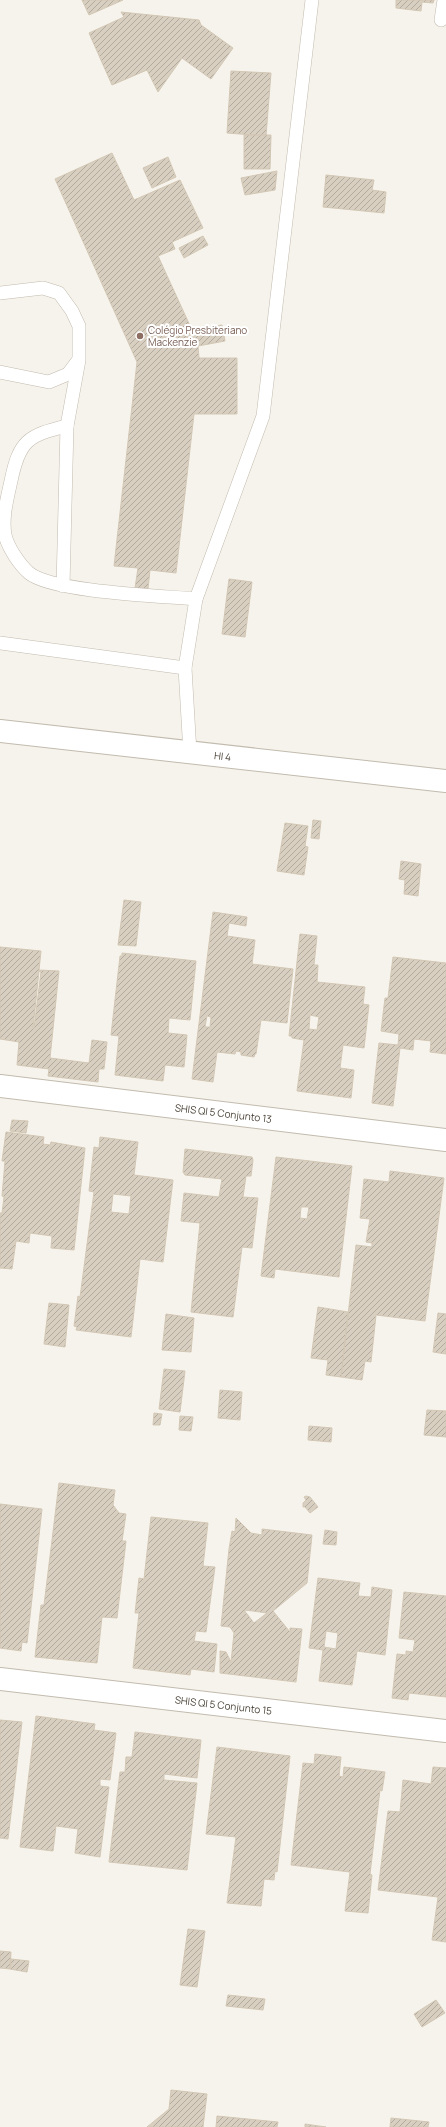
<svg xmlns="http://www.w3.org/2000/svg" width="446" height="2127" viewBox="0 0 446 2127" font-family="Manrope,sans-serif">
	<defs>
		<pattern id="building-hatch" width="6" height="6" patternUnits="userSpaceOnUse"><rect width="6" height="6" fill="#d8cfc1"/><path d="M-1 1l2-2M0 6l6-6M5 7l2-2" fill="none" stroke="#b1aa9e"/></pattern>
	</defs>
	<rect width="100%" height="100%" fill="#f6f3ec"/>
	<g fill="url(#building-hatch)" stroke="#d3c7b4" fill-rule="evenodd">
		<polygon points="82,0 123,0 89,15"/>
		<polygon points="396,0 434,0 433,3 422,2 421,11 396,8"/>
		<polygon points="121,12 199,20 201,25 233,48 211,79 182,58 158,92 147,70 112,85 89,33 124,17"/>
		<polygon points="231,71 271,73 266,136 227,133"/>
		<polygon points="244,135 271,135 270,169 244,169"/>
		<polygon points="112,153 134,200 180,180 203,228 172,242 175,249 158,256 192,330 222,325 225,341 198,346 199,358 237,358 237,414 194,414 176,573 150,570 148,589 135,588 138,568 114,566 137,362 55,179"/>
		<polygon points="168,157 176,177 152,188 143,168"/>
		<polygon points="277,171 275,190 245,195 241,178"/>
		<polygon points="326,175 374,180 372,190 386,192 384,213 323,207"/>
		<polygon points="203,236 208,245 184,258 179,248"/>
		<polygon points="229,579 252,582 245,637 222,634"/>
		<polygon points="313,820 321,821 319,839 311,838"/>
		<polygon points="285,823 308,826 305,846 308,847 304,875 277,871"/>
		<polygon points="401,861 421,864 418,896 404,894 405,880 399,879"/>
		<polygon points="124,900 141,902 136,946 118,945"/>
		<path d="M 213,912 L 247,917 L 246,926 L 229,923 L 227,936 L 255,940 L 252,964 L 293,969 L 287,1023 L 261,1020 L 256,1054 L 255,1054 L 254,1057 L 241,1055 L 241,1052 L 236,1051 L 235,1054 L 217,1052 L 213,1082 L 192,1079 ZM 207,1016 L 211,1017 L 210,1027 L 205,1027 Z"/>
		<path d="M 300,934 L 317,936 L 314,965 L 318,965 L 317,982 L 365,987 L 363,1004 L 369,1005 L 364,1048 L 343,1045 L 340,1068 L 354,1070 L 351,1098 L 297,1091 L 304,1040 L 292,1038 L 292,1036 L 289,1036 ZM 310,1015 L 319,1017 L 317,1030 L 309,1029 Z"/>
		<path d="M 0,947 L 41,951 L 39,970 L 59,971 L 50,1058 L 89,1063 L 92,1040 L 107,1042 L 104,1069 L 99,1069 L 98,1082 L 48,1076 L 49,1069 L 17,1065 L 19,1042 L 0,1039 ZM 39,971 L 41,972 L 34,1028 L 33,1028 Z"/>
		<polygon points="122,953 196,961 190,1020 169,1018 168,1033 187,1035 184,1067 165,1065 163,1081 115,1075 119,1036 111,1035 120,956 122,956"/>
		<polygon points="393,957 446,963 446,1054 430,1052 431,1041 414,1039 413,1050 400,1048 393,1106 372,1103 379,1043 398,1045 399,1034 381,1031 385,998 388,998"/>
		<polygon points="12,1120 28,1121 26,1133 10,1131"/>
		<polygon points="6,1132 44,1137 43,1144 50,1145 51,1142 85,1148 74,1250 51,1248 52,1236 30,1233 29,1243 16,1241 12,1269 0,1268 0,1213 2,1213 4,1197 2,1196 5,1161 2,1161"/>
		<path d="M 100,1137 L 138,1142 L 134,1175 L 173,1180 L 163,1262 L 140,1259 L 131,1337 L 76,1330 L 77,1327 L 74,1326 L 78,1296 L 80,1297 L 94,1192 L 89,1191 L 94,1147 L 99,1148 ZM 113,1194 L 131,1196 L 129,1214 L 111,1212 Z"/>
		<polygon points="185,1149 252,1157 253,1160 251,1176 246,1176 243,1197 258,1198 252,1248 242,1247 233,1317 191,1312 200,1223 181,1221 184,1193 219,1197 222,1179 185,1175 183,1172"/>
		<path d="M 276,1157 L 352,1166 L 339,1277 L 275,1269 L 274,1278 L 261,1276 ZM 301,1207 L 309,1207 L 307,1219 L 300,1218 Z"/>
		<polygon points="390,1171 444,1178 425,1321 376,1315 371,1362 365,1361 362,1380 341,1377 356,1245 372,1247 372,1243 366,1242 370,1219 360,1218 364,1179 389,1182"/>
		<polygon points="49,1303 69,1305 65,1347 44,1344"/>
		<polygon points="318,1307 348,1312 341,1377 326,1375 328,1360 311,1358"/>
		<polygon points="438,1313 446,1314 446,1354 433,1352"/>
		<polygon points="166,1314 194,1318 191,1352 162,1350"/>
		<polygon points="164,1369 185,1371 180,1412 159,1409"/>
		<polygon points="220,1390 242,1392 240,1420 218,1418"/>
		<polygon points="427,1410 446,1411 446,1437 424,1435"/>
		<polygon points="154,1413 162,1414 160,1425 153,1425"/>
		<polygon points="180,1416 193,1417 191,1431 179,1430"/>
		<polygon points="309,1426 332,1428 331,1442 308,1440"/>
		<polygon points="59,1483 115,1490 113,1505 119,1513 126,1514 122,1541 126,1541 117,1618 102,1617 97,1663 35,1657 41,1605 44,1605"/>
		<polygon points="306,1496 310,1497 318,1507 310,1513 305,1507 303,1507 303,1503 306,1500 304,1497"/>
		<polygon points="0,1504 42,1509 27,1643 22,1642 21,1651 0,1648"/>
		<polygon points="151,1517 208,1523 203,1566 215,1567 206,1632 196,1631 194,1641 217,1644 214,1672 191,1669 190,1675 133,1668 139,1613 135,1613 139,1578 144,1579"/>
		<path d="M 236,1518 L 251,1533 L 262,1535 L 262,1529 L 312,1535 L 307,1583 L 273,1611 L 290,1632 L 290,1628 L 302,1629 L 296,1682 L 220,1673 L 220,1651 L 226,1652 L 231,1662 L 234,1633 L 230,1627 L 221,1626 L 229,1549 L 232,1531 L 235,1532 ZM 244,1610 L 253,1611 L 267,1613 L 254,1623 Z"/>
		<polygon points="325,1530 337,1532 336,1545 323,1544"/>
		<path d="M 318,1578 L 360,1583 L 358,1596 L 371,1597 L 372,1587 L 392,1590 L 385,1655 L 357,1651 L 352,1685 L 319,1681 L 323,1650 L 309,1648 ZM 326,1631 L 338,1633 L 336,1649 L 324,1647 Z"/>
		<polygon points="404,1592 446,1596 446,1697 409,1693 408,1700 392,1698 397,1654 406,1655 406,1651 413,1652 415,1640 399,1638"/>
		<polygon points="36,1716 95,1724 94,1730 116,1733 110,1780 100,1779 100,1786 109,1787 100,1857 75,1853 78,1829 56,1826 53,1851 20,1847"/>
		<polygon points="0,1720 22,1722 8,1839 0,1838"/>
		<polygon points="135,1732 201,1740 197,1778 164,1774 164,1780 197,1783 187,1870 109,1862 120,1772 125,1772 126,1757 132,1757"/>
		<polygon points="217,1747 290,1756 277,1872 275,1871 274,1880 264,1879 261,1906 227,1903 236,1837 206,1834"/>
		<polygon points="315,1754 341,1757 339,1776 343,1777 344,1767 385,1772 382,1791 380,1790 370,1874 372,1875 368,1913 345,1911 350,1872 291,1865 303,1763 314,1764"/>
		<polygon points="433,1767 446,1768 446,1942 432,1940 438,1897 378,1890 388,1811 400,1812 403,1780 431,1784"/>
		<polygon points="188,1929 205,1931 197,1987 180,1985"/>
		<polygon points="0,1951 11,1952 10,1969 0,1968"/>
		<polygon points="11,1959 29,1961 27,1972 10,1969"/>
		<polygon points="228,1995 265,1999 263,2010 226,2006"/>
		<polygon points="436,2000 445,2013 422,2027 414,2014"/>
		<polygon points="171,2090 207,2094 203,2127 147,2127 169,2109"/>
		<polygon points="217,2116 278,2122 277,2127 216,2127"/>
		<polygon points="391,2118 429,2122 428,2127 390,2127"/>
		<polygon points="305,2124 326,2127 305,2127"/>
	</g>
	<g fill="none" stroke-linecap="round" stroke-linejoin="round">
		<defs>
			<g id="service">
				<polyline points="441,20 444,0"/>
				<polyline points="0,293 43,288 59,293 72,311 79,326 79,360 67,426"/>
				<polyline points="0,372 49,382 68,374 77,362"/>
				<path d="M 63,586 L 67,426 C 28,435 19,441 11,481 C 7,499 2,517 5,535 C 8,548 20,565 29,573 C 52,592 162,596 196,599"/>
				<polyline points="0,643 185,668"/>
				<polyline points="190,753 185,668 196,599 263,416 312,0"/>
			</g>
			<g id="minor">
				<path id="s1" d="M 0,1086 L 446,1140"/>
				<path id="s2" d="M 0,1679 L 446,1731"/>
			</g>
			<g id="tertiary">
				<path id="s3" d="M 0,731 L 446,781"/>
			</g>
		</defs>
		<use href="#service" stroke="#c2bbae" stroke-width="14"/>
		<use href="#minor" stroke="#c2bbae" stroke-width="24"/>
		<use href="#tertiary" stroke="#c2bbae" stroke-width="24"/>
		<use href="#service" stroke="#fff" stroke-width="13"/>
		<use href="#minor" stroke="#fff" stroke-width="22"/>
		<use href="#tertiary" stroke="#fff" stroke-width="22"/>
	</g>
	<circle fill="#8d6e63" stroke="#fff" stroke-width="1.5" cx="140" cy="336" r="4"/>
	<g text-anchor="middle" stroke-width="4" stroke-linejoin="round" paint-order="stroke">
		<g font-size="10" fill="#785e54" stroke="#fff" text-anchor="start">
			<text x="148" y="334">Colégio Presbiteriano<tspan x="148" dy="12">Mackenzie</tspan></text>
		</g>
		<g font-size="10" fill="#4b4439" stroke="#fff">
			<text dy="4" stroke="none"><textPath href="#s3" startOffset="224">HI 4</textPath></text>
			<text dy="4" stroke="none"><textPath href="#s1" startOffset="225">SHIS QI 5 Conjunto 13</textPath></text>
			<text dy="4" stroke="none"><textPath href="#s2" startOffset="225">SHIS QI 5 Conjunto 15</textPath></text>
		</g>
	</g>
</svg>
